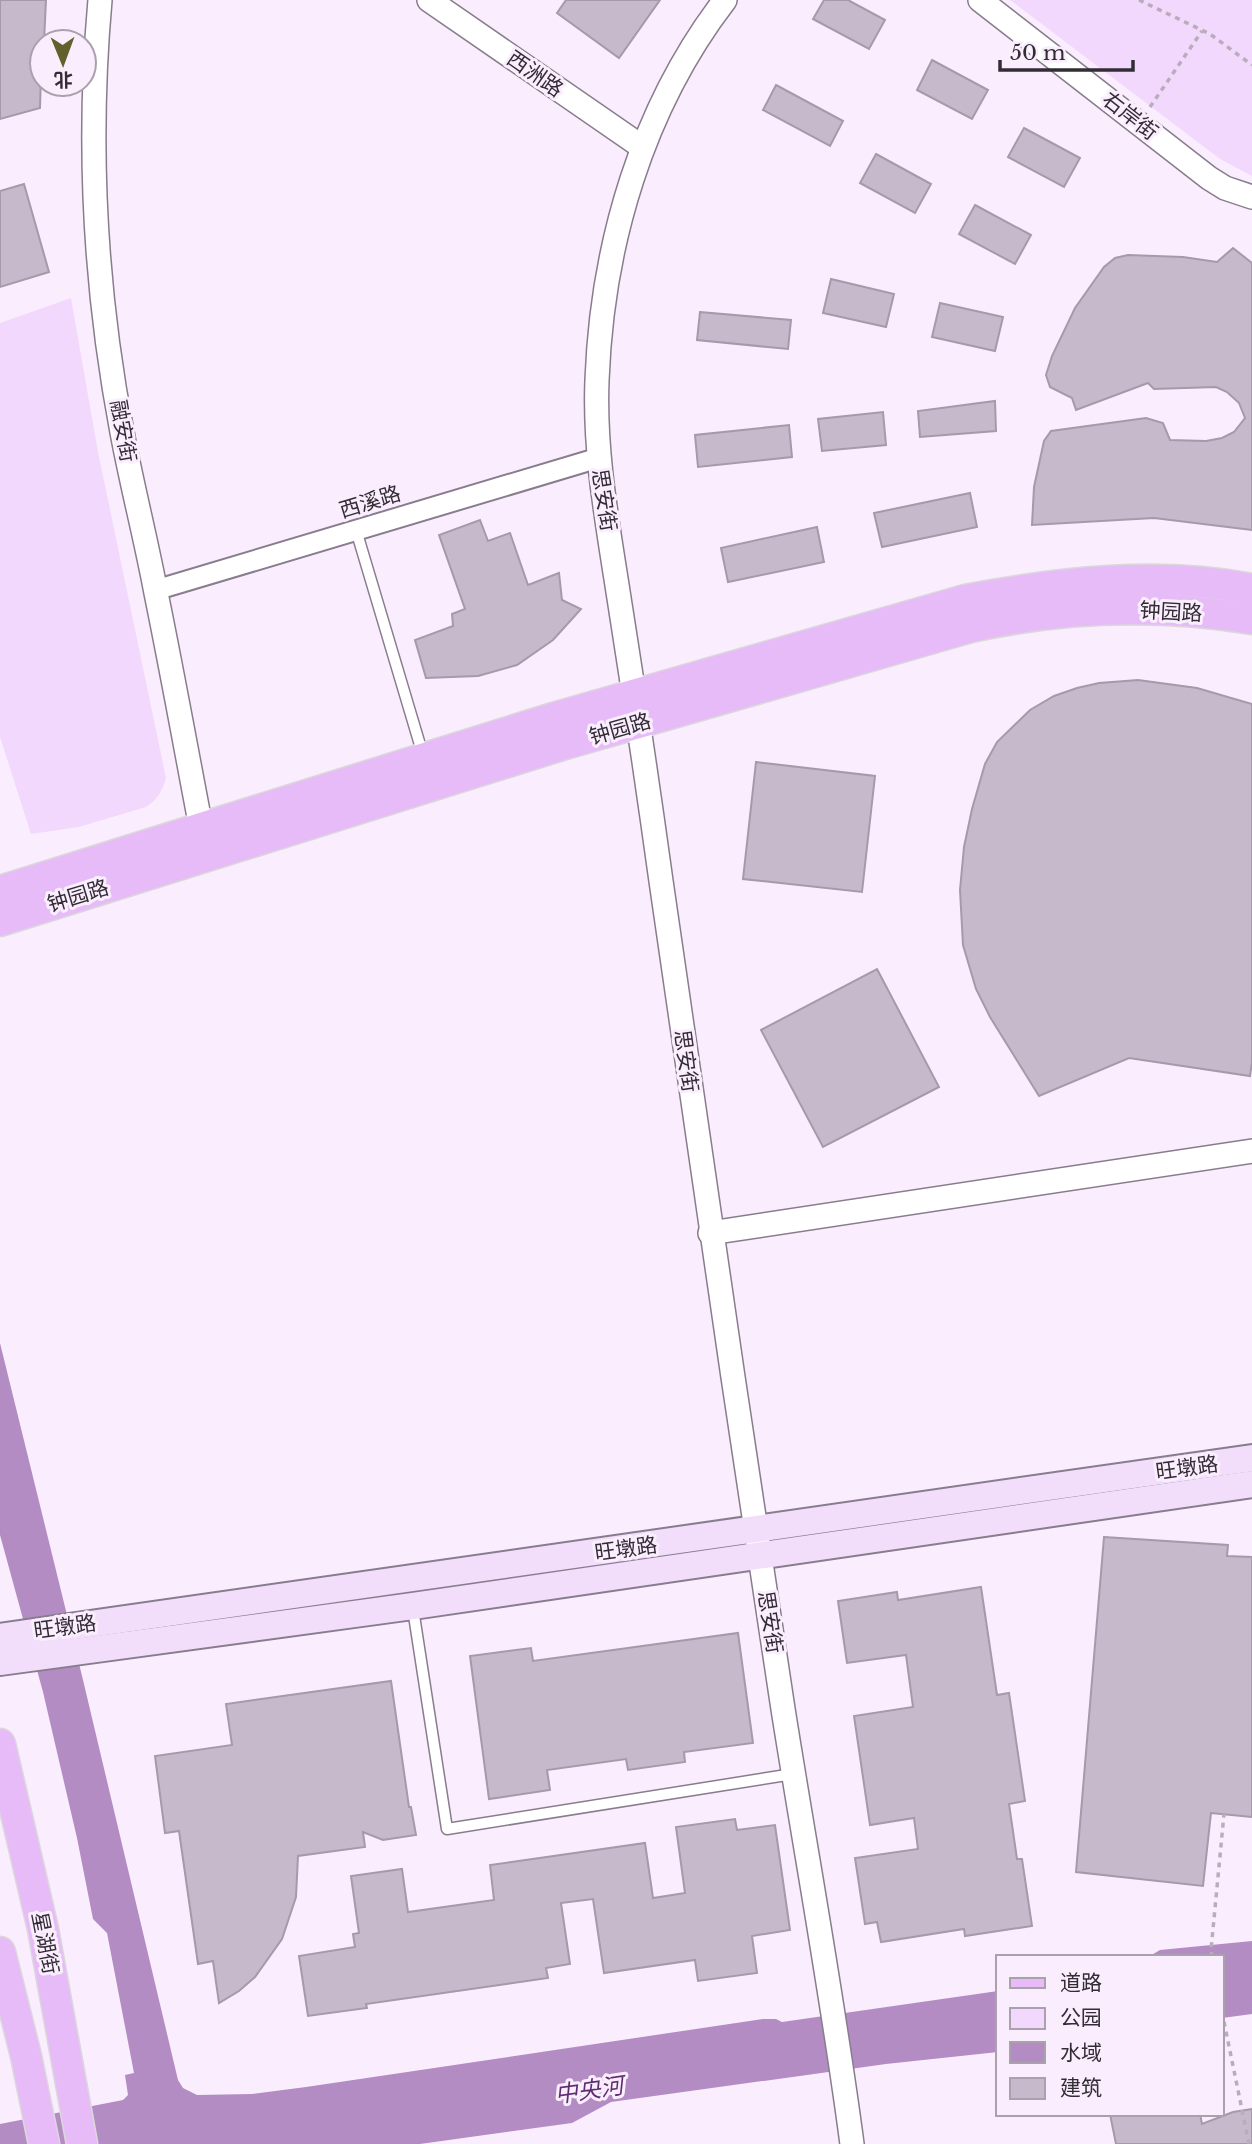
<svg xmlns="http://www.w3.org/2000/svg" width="1252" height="2144" viewBox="0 0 1252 2144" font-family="'Libre Baskerville','Noto Sans SC',serif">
	<rect width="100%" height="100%" fill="#faeefe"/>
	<g fill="#f2d8fd">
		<polygon points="1010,0 1252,0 1252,176 1220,159"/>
		<path d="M 71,298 L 98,452 L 166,778 C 162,791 158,799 146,807 L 79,827 L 31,834 L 0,737 L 0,323 Z"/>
	</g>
	<g fill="#b38cc3">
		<polygon points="0,1343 83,1680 178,2080 183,2088 197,2095 252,2094 306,2087 763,2019 776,2019 782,2022 998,1991 998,2052 886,2064 611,2102 572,2123 420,2144 0,2144 0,2124 123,2100 128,2095 125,2075 134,2073 107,1933 93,1919 77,1838 43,1692 0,1535"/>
		<polygon points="1252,1941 1252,2014 1222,2018 1222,1957 1148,1957 1160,1950"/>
	</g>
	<g fill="#c6b9cc" stroke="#a699ab" stroke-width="2">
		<polygon points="0,0 46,0 44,42 42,42 40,108 0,119"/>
		<polygon points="566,0 660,0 619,58 557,13"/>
		<polygon points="824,0 848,0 885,20 869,49 813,19"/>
		<polygon points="932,60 988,90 972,119 917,90"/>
		<polygon points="776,85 843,121 830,146 763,110"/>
		<polygon points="1024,128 1080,158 1064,187 1008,157"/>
		<polygon points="876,154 931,184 915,213 860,183"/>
		<polygon points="24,184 49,272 0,287 0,191"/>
		<polygon points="975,205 1031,235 1015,264 959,234"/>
		<polygon points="1233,248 1252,263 1252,530 1154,518 1032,525 1034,487 1044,441 1051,431 1146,418 1163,423 1170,440 1206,441 1222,438 1234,432 1245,418 1239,403 1227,392 1216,387 1154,389 1148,383 1076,410 1072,398 1050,387 1046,375 1052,356 1075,308 1104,267 1115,258 1128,255 1183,257 1217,262"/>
		<polygon points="831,279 894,294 886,327 823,313"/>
		<polygon points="940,303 1003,317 995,351 932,337"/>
		<polygon points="700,312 791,320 788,349 697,340"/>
		<polygon points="995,401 996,431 920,437 918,411"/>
		<polygon points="883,412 886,445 822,451 818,419"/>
		<polygon points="789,425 792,457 698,467 695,435"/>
		<polygon points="970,493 977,527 882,547 874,513"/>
		<polygon points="480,520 488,541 510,533 528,585 559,573 562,600 581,609 553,640 517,665 478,676 426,678 415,640 453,626 452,614 465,609 439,535"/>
		<polygon points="817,527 824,562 728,582 721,548"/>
		<polygon points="1138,680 1197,688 1252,704 1252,1062 1250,1076 1129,1058 1039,1096 990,1017 976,989 963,945 960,890 964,847 972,809 985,764 997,742 1030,710 1054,696 1077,688 1099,683"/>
		<polygon points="756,762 875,776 862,892 743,879"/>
		<polygon points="877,969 939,1087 823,1147 761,1030"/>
		<polygon points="1104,1537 1228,1545 1227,1556 1252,1557 1252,1817 1211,1813 1203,1886 1076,1872"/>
		<polygon points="981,1587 997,1695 1009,1693 1025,1801 1009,1804 1017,1859 1022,1859 1032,1926 965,1936 964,1929 881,1942 877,1922 865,1924 855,1858 918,1849 914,1818 870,1825 854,1716 913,1707 906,1655 847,1663 838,1601 897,1592 898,1600"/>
		<polygon points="738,1633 753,1743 684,1752 685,1762 628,1770 626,1759 547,1770 550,1790 489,1799 470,1656 531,1648 533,1661"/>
		<polygon points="391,1681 409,1807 411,1807 416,1835 383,1840 363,1832 365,1847 298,1856 296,1897 282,1939 255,1977 239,1991 219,2003 213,1961 198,1964 179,1831 165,1833 155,1756 232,1745 226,1704"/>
		<polygon points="735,1819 737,1830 775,1825 790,1930 752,1936 757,1973 698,1981 695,1960 604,1973 593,1899 561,1903 570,1964 546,1968 548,1978 366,2004 367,2008 308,2016 299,1956 355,1947 353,1934 359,1933 351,1876 402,1869 408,1912 494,1900 490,1865 645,1843 653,1898 685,1893 676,1827"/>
		<polygon points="1252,2109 1252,2144 1116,2144 1110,2114 1200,2114 1202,2124 1233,2112"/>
	</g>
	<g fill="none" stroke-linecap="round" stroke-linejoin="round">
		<defs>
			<g id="service">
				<polyline points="356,530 423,755"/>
				<polyline points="413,1609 447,1829 793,1774"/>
			</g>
			<polyline id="minor" points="156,590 598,458"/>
			<g id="tertiary">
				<path d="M 100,0 C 87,145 95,290 122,432 C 132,486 146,539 156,593 C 173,676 188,760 204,843"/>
				<polyline points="429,0 642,147"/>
				<path d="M 725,0 C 642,108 602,245 597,380 C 594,454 608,526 619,598 C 634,693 648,787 661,881 C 700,1158 741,1433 783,1709 C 806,1854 833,1999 852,2144"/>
				<polyline points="980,0 1209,178 1225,188 1252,197"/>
				<polyline points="710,1233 1252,1151"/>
			</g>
			<g id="secondary">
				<polyline points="0,1637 1252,1458"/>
				<polyline points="0,1662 413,1606 1252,1484"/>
			</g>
			<g id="primary">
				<path d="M 0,891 L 553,718 L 965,600 C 1059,582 1158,571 1252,589"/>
				<path d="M 0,921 L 562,745 L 971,627 C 1062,607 1159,604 1252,619"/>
				<polyline points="0,1744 43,1929 82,2144"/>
				<polyline points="0,1952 26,2056 44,2144"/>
			</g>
		</defs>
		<use href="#service" stroke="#887c8d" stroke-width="13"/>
		<use href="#minor" stroke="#887c8d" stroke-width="23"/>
		<use href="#tertiary" stroke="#887c8d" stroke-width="26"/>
		<use href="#secondary" stroke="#887c8d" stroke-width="30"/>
		<use href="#primary" stroke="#dad9da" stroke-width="33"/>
		<g stroke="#b8aebb" stroke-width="3.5" stroke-dasharray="5 5" stroke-linecap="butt">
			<polyline points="1139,0 1210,34 1252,65"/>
			<polyline points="1150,107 1202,31"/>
			<polyline points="1212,1957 1211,1950 1224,1814"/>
			<polyline points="1222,2012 1249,2144"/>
		</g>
		<use href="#service" stroke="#fff" stroke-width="10"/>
		<use href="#minor" stroke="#fff" stroke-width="19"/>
		<use href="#tertiary" stroke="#fff" stroke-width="23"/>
		<use href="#secondary" stroke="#f2ddfb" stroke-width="26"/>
		<use href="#primary" stroke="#e6bbf7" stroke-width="30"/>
	</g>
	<g text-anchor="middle" stroke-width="6" stroke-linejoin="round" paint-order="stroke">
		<g font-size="21" fill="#322d34" stroke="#faeefe">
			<text transform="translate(535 74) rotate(35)" y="7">西洲路</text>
			<text transform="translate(1130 116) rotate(38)" y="7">右岸街</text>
			<text transform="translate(123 431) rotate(80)" y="7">融安街</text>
			<text transform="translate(604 500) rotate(81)" y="7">思安街</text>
			<text transform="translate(370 502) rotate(-17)" y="7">西溪路</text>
			<text transform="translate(1171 612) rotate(3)" y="7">钟园路</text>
			<text transform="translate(620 729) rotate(-16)" y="7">钟园路</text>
			<text transform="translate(78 896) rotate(-17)" y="7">钟园路</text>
			<text transform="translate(686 1061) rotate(82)" y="7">思安街</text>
			<text transform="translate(1187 1468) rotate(-8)" y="7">旺墩路</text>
			<text transform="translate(626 1549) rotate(-8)" y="7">旺墩路</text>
			<text transform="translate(770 1622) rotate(81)" y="7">思安街</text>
			<text transform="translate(65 1627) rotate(-8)" y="7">旺墩路</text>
			<text transform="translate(45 1943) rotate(79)" y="7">星湖街</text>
		</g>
		<g font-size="23" font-style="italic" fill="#5f2e70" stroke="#faeefe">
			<text transform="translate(589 2090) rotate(-8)" y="8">中央河</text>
		</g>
	</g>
	<rect x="996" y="1955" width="228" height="161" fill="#faeefe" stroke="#aaa1ad" stroke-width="2"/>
	<rect x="1010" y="1978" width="35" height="10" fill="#e6bbf7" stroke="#aaa1ad" stroke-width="2"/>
	<text x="1060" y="1990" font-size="21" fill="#322d34">道路</text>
	<rect x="1010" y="2008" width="35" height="21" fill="#f2d8fd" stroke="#aaa1ad" stroke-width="2"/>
	<text x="1060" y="2025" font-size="21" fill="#322d34">公园</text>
	<rect x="1010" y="2042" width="35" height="21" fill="#b38cc3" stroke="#aaa1ad" stroke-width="2"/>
	<text x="1060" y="2060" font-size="21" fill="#322d34">水域</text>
	<rect x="1010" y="2078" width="35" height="21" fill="#c6b9cc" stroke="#aaa1ad" stroke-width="2"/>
	<text x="1060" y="2095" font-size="21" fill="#322d34">建筑</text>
	<g transform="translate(63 63) rotate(179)"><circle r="33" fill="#faeefe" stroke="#aaa1ad" stroke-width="2"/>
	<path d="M0-5L12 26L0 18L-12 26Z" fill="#62602c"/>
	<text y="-10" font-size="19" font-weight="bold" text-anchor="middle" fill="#322d34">北</text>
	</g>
	<path d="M1000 60v10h133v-10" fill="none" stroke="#322d34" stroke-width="3.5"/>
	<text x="1010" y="60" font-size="21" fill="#322d34" stroke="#faeefe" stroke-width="5" paint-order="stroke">50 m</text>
</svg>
